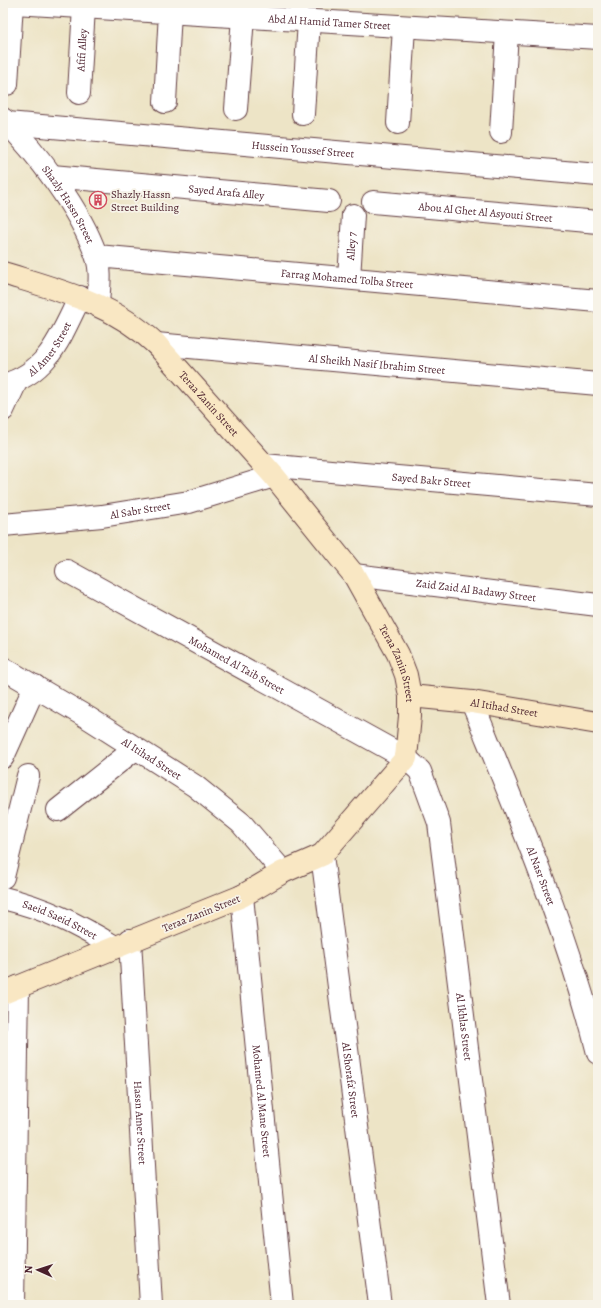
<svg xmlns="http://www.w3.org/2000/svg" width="601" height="1308" viewBox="0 0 601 1308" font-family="Alegreya,serif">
	<rect width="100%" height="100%" fill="#f7f3e8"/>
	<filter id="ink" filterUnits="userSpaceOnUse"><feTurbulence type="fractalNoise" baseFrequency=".025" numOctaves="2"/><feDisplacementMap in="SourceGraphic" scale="8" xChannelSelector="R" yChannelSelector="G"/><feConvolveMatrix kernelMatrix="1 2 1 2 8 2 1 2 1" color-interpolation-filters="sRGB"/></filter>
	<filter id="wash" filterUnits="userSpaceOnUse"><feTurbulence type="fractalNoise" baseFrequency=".012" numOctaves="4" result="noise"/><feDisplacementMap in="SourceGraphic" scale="16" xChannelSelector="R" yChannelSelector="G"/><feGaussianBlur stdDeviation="0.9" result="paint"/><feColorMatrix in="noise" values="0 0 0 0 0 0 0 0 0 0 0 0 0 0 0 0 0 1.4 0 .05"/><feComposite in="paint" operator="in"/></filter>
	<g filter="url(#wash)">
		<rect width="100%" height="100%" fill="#ede4c6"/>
	</g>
	<g filter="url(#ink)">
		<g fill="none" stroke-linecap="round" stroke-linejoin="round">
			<defs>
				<g id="street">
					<path id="s1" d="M 14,3 L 598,38"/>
					<polyline points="7,84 12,3"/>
					<path id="s2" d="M 79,93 L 84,7"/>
					<polyline points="165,102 170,12"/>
					<polyline points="236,109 243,17"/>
					<polyline points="303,114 309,21"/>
					<path id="s3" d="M 3,119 C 37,152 81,211 96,255 C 102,270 99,288 98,304"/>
					<path id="s4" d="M 7,123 L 598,175"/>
					<polyline points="398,123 404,27"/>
					<polyline points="501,132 507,33"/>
					<path id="s5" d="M 52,176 L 329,201"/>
					<path id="s6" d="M 373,202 L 598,222"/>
					<path id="s7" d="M 97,256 L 598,301"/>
					<path id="s8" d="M 349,278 L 353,215"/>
					<path id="s9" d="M 156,344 L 598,384"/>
					<path id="s10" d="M 3,385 C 49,373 61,335 80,297"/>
					<polyline points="3,410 16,382"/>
					<path id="s11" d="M 264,465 L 598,495"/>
					<path id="s12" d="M 3,525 L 102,516 L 189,502 L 274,476"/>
					<path id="s13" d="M 67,571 L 406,758 L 420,771 L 439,823 L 499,1305"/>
					<path id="s14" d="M 354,575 L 598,605"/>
					<path id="s15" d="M 3,668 L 90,719 L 195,786 L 241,823 L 283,872"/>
					<path id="s16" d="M 472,702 C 519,818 568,932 598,1053"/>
					<polyline points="3,757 35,686"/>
					<polyline points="58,810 135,749"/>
					<path id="s17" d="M 322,855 L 380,1305"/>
					<polyline points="3,877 28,776"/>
					<path id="s18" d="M 242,896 L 282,1305"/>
					<path id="s19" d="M 3,898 C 46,908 78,925 115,947"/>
					<path id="s20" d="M 130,940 L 151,1305"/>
					<polyline points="13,1305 18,987"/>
				</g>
				<g id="secondary">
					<path id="s21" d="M 3,273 C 58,290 113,303 156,344 L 274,476 L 354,575 L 398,654 L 406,675 L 410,696 L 410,716 L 406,758 L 322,855 L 283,872 L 242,896 L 3,993"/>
					<path id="s22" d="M 410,696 L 472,702 L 598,723"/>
				</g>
			</defs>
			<use href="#street" stroke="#623d42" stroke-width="24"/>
			<use href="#secondary" stroke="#623d42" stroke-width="24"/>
			<use href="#street" stroke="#fff" stroke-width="22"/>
			<use href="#secondary" stroke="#f9e7c3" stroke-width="22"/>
		</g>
	</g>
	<defs>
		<symbol id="building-ring" viewBox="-11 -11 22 22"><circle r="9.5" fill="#f7f3e8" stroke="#d1495b" stroke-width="1.5"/><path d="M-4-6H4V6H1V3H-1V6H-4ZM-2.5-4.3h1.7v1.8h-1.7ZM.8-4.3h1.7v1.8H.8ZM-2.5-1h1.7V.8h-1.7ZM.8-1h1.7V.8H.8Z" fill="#d1495b"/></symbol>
	</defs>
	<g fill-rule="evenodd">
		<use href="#building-ring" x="88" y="190" width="20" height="20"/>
	</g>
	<g text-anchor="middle" stroke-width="3.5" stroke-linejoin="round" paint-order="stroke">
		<g font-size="11" fill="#4a1f2b" stroke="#f7f3e8">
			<text dy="4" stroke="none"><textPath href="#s1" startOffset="316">Abd Al Hamid Tamer Street</textPath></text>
			<text dy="4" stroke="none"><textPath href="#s2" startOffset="43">Afifi Alley</textPath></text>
			<text dy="4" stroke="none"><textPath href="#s4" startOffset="297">Hussein Youssef Street</textPath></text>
			<text dy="4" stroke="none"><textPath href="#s5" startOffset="175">Sayed Arafa Alley</textPath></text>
			<text dy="4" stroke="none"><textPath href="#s3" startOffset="108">Shazly Hassn Street</textPath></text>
			<text dy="4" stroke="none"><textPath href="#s6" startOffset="113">Abou Al Ghet Al Asyouti Street</textPath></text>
			<text dy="4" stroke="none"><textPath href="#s8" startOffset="32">Alley 7</textPath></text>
			<text dy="4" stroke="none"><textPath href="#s7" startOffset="251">Farrag Mohamed Tolba Street</textPath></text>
			<text dy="4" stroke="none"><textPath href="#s10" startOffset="61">Al Amer Street</textPath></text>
			<text dy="4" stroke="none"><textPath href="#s9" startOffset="222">Al Sheikh Nasif Ibrahim Street</textPath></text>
			<text dy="4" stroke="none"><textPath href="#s21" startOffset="250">Teraa Zanin Street</textPath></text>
			<text dy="4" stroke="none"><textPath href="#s11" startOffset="168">Sayed Bakr Street</textPath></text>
			<text dy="4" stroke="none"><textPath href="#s12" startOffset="138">Al Sabr Street</textPath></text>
			<text dy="4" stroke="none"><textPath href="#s14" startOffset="123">Zaid Zaid Al Badawy Street</textPath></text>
			<text dy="4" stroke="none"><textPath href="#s13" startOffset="194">Mohamed Al Taib Street</textPath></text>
			<text dy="4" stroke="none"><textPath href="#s21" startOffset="574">Teraa Zanin Street</textPath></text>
			<text dy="4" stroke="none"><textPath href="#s22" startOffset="95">Al Itihad Street</textPath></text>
			<text dy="4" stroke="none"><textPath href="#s15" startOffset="174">Al Itihad Street</textPath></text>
			<text dy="4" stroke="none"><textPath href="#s16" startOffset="187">Al Nasr Street</textPath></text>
			<text transform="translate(201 913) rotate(-22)" y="4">Teraa Zanin Street</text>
			<text dy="4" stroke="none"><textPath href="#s19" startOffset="61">Saeid Saeid Street</textPath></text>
			<text dy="4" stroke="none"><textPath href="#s13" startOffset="667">Al Ikhlas Street</textPath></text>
			<text dy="4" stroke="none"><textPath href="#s17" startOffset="227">Al Shorafa' Street</textPath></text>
			<text dy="4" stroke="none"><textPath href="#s18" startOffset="206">Mohamed Al Mane Street</textPath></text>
			<text dy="4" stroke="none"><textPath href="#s20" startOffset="183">Hassn Amer Street</textPath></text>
		</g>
		<g font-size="11" fill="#4a1f2b" stroke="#f7f3e8" text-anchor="start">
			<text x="111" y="198">Shazly Hassn<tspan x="111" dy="13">Street Building</tspan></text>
		</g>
	</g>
	<rect width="601" height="1308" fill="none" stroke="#f7f3e8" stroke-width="16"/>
	<g transform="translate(38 1270) rotate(273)" stroke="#f7f3e8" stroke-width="3" paint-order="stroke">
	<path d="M0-3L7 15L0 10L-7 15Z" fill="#4a1f2b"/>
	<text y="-6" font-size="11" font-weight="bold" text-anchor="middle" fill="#4a1f2b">N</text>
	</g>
</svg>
